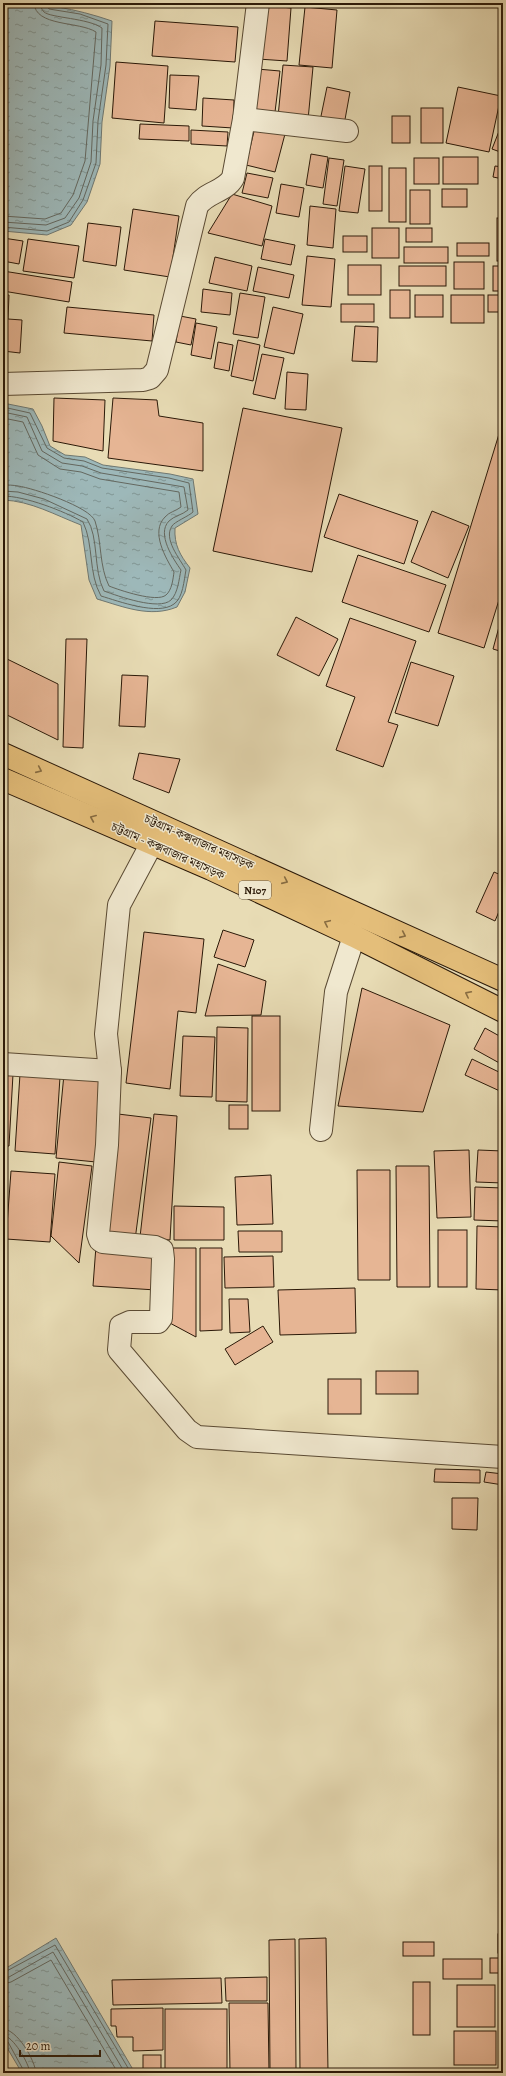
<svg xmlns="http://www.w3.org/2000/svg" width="506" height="2076" viewBox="0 0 506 2076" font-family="Alegreya,'Noto Serif Bengali',serif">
	<defs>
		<pattern id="water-ripples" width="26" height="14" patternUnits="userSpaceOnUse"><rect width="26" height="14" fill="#9db8b9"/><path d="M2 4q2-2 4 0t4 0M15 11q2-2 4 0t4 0" fill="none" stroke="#809594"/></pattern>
	</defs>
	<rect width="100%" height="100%" fill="#e8dcb5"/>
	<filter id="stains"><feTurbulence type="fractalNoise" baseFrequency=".005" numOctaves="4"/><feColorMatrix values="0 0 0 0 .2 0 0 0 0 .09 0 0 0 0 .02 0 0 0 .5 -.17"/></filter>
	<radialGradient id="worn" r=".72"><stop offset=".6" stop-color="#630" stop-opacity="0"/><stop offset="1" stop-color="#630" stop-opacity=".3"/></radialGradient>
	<g fill="url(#water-ripples)" stroke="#6f7872">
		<path d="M 3,3 C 43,3 74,8 112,21 L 110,66 L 102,122 L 100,164 L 87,202 L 71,225 L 47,235 L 3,231 Z"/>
		<path d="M 3,403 L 33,409 L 42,426 L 50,446 L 65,455 L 85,457 L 103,465 L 170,474 L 193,479 L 198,514 L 175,528 C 174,545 180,555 190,568 L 185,592 L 177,607 C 150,618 124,607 97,599 L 89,580 L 81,525 C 55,515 31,501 3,500 Z"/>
		<polygon points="56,1938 135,2073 22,2073 3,2041 3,1970"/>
	</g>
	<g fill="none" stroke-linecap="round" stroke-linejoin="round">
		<g stroke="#646860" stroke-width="1">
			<path d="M 3,216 L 45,219 L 61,213 L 73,195 L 85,161 L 96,32 C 79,21 35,27 34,3"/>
			<path d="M 3,222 L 46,225 L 65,218 L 79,198 L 91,162 L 93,121 L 101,65 L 102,28 C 88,18 51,18 44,12 C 41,9 41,6 40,3"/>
			<polyline points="3,227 47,231 69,222 83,200 96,163 98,121 106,65 108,24 80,14 49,9 46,3"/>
			<path d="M 3,407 L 30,413 L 47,448 L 64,458 L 84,461 L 102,468 L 169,478 L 189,483 L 193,512 C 189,516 174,522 172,526 C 163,539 180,559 186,570 C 184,580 183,598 174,604 C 158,616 118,601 101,596 C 88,573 94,545 83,522 C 64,511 25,496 3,496"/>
			<path d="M 3,412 L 27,417 L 42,451 L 62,463 L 82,466 L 101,473 L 184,487 L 188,510 C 182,515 174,516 169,521 C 156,534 174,560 181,570 C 179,579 178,593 171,600 C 159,611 118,596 104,591 C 93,570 99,537 87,519 L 44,499 L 18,492 L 3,491"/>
			<path d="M 3,418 L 23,422 L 38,455 L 60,469 L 81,472 L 100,479 L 179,492 L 181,507 C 176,511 169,512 165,517 C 150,532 166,558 174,572 C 173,579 172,590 166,595 C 157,603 119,590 109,586 C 99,566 102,542 95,521 C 90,507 33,488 18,486 C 13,485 8,485 3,485"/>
			<polyline points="3,1973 55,1945 131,2073"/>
			<polyline points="3,1978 9,1977 53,1952 125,2073"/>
			<polyline points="3,1984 11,1982 51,1960 118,2073"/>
			<path d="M 3,2029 C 17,2029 35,2060 36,2073"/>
			<path d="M 3,2035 C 13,2036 29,2063 30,2073"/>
			<polyline points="3,2040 8,2042 25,2073"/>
		</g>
	</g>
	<g fill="#e6b594" stroke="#2b1908">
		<polygon points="262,5 291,8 287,61 258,59"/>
		<polygon points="305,7 337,10 332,68 299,65"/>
		<polygon points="155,21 238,27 235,62 152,56"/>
		<polygon points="116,62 168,66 164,123 112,118"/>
		<polygon points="283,65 313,67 308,120 278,117"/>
		<polygon points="257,69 280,71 275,112 253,110"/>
		<polygon points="170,75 199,76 196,110 169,108"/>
		<polygon points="327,87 350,92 344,125 320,121"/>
		<polygon points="458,87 501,96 489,152 446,143"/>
		<polygon points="203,98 234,100 233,128 202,126"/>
		<rect x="421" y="108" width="22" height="35"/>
		<rect x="392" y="116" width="18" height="27"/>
		<polygon points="503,121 503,153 492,149"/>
		<polygon points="140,124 189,126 189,141 139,139"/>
		<polygon points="255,127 285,134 275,172 246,165"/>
		<polygon points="191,130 228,132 227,146 191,144"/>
		<polygon points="311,154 328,157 323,188 306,185"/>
		<rect x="443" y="157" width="35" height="27"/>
		<polygon points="329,158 344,160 337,206 323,204"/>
		<rect x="414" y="158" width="25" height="26"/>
		<polygon points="345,166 365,169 358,213 339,211"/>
		<rect x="369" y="166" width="13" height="45"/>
		<polygon points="495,166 503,167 503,179 493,177"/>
		<rect x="389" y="168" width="17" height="54"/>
		<polygon points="247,173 273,178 268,198 242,193"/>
		<polygon points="281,184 304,188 299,217 276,213"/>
		<rect x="442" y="189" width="25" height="18"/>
		<rect x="410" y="190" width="20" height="34"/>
		<polygon points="232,194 272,206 262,246 208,233"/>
		<polygon points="310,206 336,209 333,248 307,245"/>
		<polygon points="133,209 179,216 170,277 124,270"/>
		<rect x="497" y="218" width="6" height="43"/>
		<polygon points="88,223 121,227 116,266 83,261"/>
		<rect x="372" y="228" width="27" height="30"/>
		<rect x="406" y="228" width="26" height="14"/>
		<rect x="343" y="236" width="24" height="16"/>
		<polygon points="3,238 23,241 19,264 3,261"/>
		<polygon points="28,239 79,246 74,278 23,271"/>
		<polygon points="265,239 295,245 291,265 261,259"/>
		<rect x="457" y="243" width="32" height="13"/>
		<rect x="404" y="247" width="44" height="16"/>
		<polygon points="307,256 335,259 331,307 302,305"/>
		<polygon points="215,257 252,266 247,291 209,283"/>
		<rect x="454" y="262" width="30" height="27"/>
		<rect x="348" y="265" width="33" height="30"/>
		<rect x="399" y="266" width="47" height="20"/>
		<rect x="493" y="266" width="10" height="25"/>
		<polygon points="258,267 294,275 289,298 253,291"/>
		<polygon points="3,271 72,282 69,302 3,291"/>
		<polygon points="203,289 232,293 230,315 201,312"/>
		<rect x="390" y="290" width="20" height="28"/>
		<polygon points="240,293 265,297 258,338 233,334"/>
		<polygon points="3,295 9,295 8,319 22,320 20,353 3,351"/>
		<rect x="415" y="295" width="28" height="22"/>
		<rect x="451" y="295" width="33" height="28"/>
		<rect x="488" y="295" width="15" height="17"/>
		<rect x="341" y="304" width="33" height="18"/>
		<polygon points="67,307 154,315 152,341 64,333"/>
		<polygon points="273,307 303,314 294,354 264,347"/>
		<polygon points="180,316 196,319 191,345 176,342"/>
		<polygon points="196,323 217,327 211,359 191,355"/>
		<polygon points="355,326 378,327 377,362 352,361"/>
		<polygon points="238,340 260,345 253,381 231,376"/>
		<polygon points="218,342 233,345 229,371 214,368"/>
		<polygon points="262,354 284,358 275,399 253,394"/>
		<polygon points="287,372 308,374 306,410 285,409"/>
		<polygon points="54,398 105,400 103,451 53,441"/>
		<polygon points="113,398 157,400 159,416 203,423 203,471 108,458"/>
		<polygon points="243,408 342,428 312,572 213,551"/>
		<polygon points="503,421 503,587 484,648 438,633"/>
		<polygon points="339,494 418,521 404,564 324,537"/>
		<polygon points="432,511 469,526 448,578 411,562"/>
		<polygon points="358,555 446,585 429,632 342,602"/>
		<polygon points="503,612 503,652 493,649"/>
		<polygon points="296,617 338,639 319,676 277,655"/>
		<polygon points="350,618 416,641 388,722 398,725 383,767 336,750 355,697 326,686"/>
		<polygon points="66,639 87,639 83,748 63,747"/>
		<polygon points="3,657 58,684 58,740 3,713"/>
		<polygon points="411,662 454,676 438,726 395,713"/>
		<polygon points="122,675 148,676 145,727 119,726"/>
		<polygon points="139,753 180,759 169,793 133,779"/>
		<polygon points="494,872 503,876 503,902 495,921 476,912"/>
		<polygon points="223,930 254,940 245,967 214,957"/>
		<polygon points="144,932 204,939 196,1013 178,1011 170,1089 126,1083"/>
		<polygon points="218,964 266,981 261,1015 205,1016"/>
		<polygon points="362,988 450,1025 423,1112 338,1106"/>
		<rect x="252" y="1016" width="28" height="95"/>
		<polygon points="217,1027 248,1028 247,1102 216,1101"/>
		<polygon points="485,1028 503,1038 503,1065 474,1049"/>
		<polygon points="183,1036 215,1037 212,1097 180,1096"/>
		<polygon points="472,1059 503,1074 502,1092 465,1075"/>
		<polygon points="3,1074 13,1074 9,1146 3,1146"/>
		<polygon points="20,1074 60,1077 55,1154 15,1151"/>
		<polygon points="64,1074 104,1077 96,1162 56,1158"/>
		<rect x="229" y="1105" width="19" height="24"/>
		<polygon points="118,1114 151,1118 135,1240 102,1236"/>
		<polygon points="154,1114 177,1116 170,1240 140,1237"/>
		<polygon points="469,1150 471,1217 437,1218 434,1151"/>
		<polygon points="478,1150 503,1151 503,1183 476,1182"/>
		<polygon points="59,1162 92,1166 79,1263 51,1236"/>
		<polygon points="396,1166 429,1166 430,1287 397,1287"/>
		<polygon points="357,1170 390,1170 390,1280 358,1280"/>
		<polygon points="11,1171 55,1174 50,1242 6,1239"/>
		<polygon points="271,1175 273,1224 237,1225 235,1177"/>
		<polygon points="475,1187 503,1188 503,1221 474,1220"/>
		<polygon points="174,1206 224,1207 224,1240 174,1240"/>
		<polygon points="477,1226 503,1227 503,1290 476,1289"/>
		<rect x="438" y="1230" width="29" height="57"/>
		<polygon points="238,1231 282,1231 282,1252 239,1252"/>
		<polygon points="96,1246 159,1251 156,1290 93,1286"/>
		<polygon points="170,1248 196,1248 196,1337 168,1322"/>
		<polygon points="200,1248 222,1248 222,1330 200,1331"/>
		<polygon points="273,1256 274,1287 225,1288 224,1257"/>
		<polygon points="355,1288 356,1333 280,1335 278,1290"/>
		<polygon points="229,1299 248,1299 250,1332 230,1333"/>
		<polygon points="263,1326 273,1342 235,1365 225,1349"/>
		<rect x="376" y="1371" width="42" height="23"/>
		<rect x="328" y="1379" width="33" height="35"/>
		<polygon points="435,1469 480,1470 480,1483 434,1482"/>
		<polygon points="486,1472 503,1474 503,1485 484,1482"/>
		<polygon points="452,1498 478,1498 477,1530 452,1529"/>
		<rect x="498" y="1934" width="5" height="19"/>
		<polygon points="326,1938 328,2072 300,2073 299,1939"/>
		<polygon points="295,1939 296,2069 270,2070 269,1940"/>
		<rect x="403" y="1942" width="31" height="14"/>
		<rect x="490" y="1958" width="13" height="15"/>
		<rect x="443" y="1959" width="39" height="20"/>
		<polygon points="267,1977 267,2001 226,2001 225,1978"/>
		<polygon points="221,1978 222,2003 113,2005 112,1980"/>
		<rect x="413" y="1982" width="17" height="53"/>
		<rect x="457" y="1985" width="38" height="42"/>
		<rect x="502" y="1986" width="1" height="72"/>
		<polygon points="229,2003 268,2003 269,2073 230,2073"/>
		<polygon points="163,2008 163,2050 133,2051 133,2037 117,2037 116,2026 111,2026 111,2009"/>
		<rect x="165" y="2009" width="62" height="64"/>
		<rect x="454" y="2031" width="42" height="34"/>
		<rect x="143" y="2055" width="18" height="18"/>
	</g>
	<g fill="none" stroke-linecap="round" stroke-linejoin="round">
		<defs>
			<g id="minor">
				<polyline points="244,119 347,131"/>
				<path d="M 3,384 L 143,380 L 150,378 L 157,370 L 197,206 C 206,192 225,192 233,178 L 244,119 L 258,3"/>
				<polyline points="152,843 119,905 106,1034 110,1071 107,1145 98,1234 100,1240 103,1242 155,1247 162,1250 163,1259 161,1318 158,1322 130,1322 121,1326 119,1350 187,1430 197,1437 503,1457"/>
				<polyline points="3,1064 110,1071"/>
				<polyline points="321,1130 336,992 354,936"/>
			</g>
			<g id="highway">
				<polyline points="3,754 503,980"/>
				<polyline points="3,779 211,869 354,936 503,1011"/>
			</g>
		</defs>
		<use href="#minor" stroke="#5a4a33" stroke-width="24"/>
		<use href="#highway" stroke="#2b1908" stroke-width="24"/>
		<use href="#minor" stroke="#f0e8cf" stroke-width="22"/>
		<use href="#highway" stroke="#e4be7a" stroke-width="22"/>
	</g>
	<defs><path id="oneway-chevron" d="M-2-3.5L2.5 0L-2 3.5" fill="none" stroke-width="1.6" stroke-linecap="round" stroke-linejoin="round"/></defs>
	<g stroke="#886c41">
		<use href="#oneway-chevron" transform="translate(39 770) rotate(24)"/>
		<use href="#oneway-chevron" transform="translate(93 818) rotate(-157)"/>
		<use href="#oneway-chevron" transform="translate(285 881) rotate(24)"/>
		<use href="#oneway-chevron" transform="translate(327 923) rotate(-155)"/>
		<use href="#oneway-chevron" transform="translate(403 935) rotate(24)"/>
		<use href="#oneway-chevron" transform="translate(468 994) rotate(-153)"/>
	</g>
	<g text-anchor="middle" stroke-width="3" stroke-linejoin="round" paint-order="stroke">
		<rect fill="#f0e8cf" stroke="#665744" stroke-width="1" x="239" y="881" width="32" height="18" rx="3"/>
		<g font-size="11" font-weight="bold" fill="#2b1908">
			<text x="255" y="894">N107</text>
		</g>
		<g font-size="12" fill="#2b1908" stroke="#f0e8cf">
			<text transform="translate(199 842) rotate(24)" y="4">চট্টগ্রাম-কক্সবাজার মহাসড়ক</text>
			<text transform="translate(168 851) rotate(24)" y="4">চট্টগ্রাম - কক্সবাজার মহাসড়ক</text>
		</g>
	</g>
	<rect width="506" height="2076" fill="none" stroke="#e8dcb5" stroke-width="16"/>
	<rect x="4" y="4" width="498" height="2068" fill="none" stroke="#2b1908" stroke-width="2"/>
	<rect x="8" y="8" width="490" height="2060" fill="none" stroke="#2b1908"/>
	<path d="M20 2050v6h80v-6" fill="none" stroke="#2b1908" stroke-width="2"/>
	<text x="26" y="2050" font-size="12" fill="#2b1908" stroke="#f0e8cf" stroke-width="3" paint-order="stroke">20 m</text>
	<rect width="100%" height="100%" filter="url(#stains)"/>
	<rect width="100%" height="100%" fill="url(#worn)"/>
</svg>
